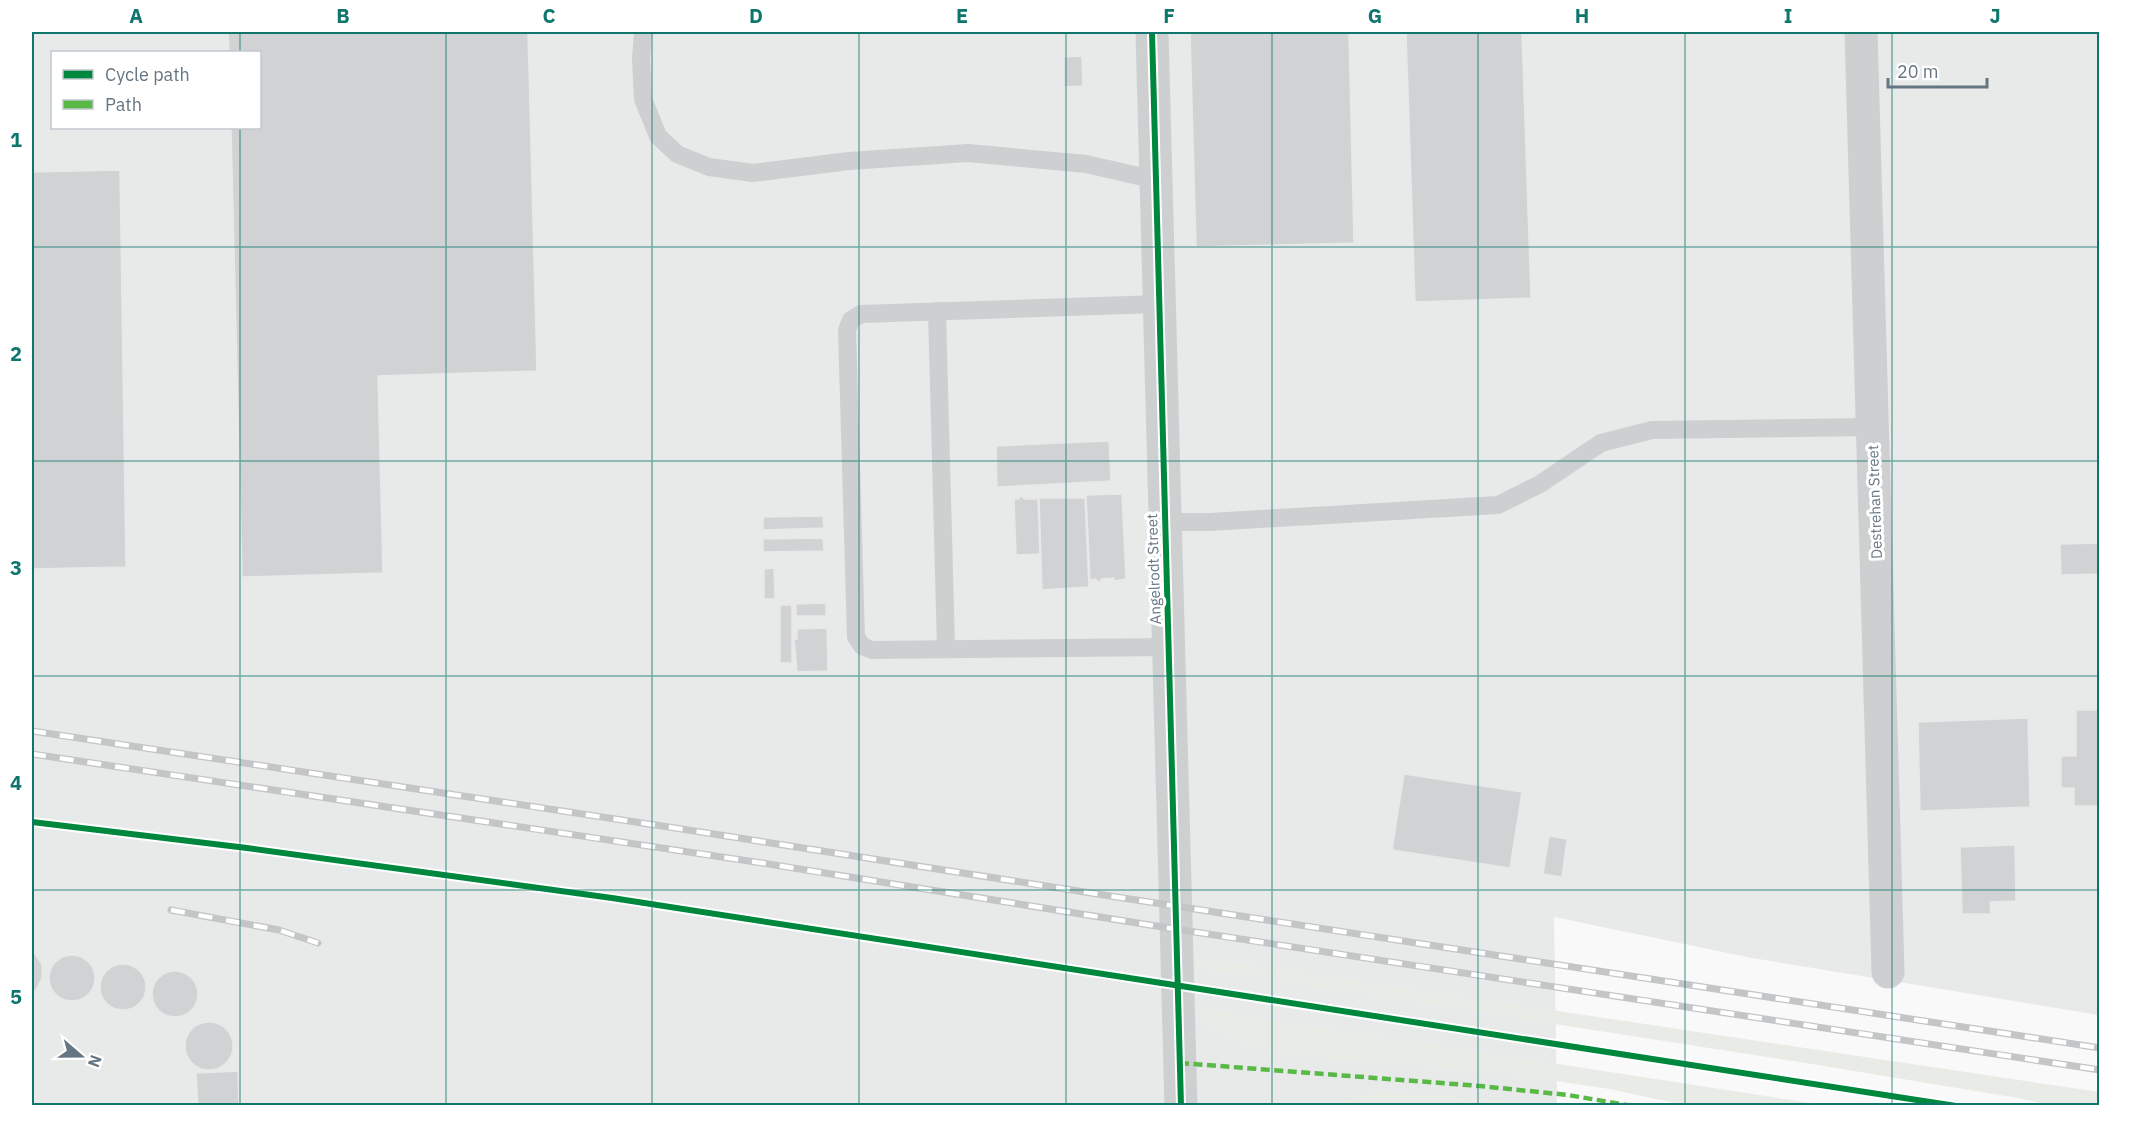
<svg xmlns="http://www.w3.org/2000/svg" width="2131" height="1137" viewBox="0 0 2131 1137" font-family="'IBM Plex Sans',sans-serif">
	<rect width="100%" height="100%" fill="#f9f9f9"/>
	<path fill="#e8e9e9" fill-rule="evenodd" d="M 32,32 L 2099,32 L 2099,1015 L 1752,958 L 1554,917 L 1557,1105 L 32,1105 ZM 52,52 L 260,52 L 260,128 L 52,128 Z"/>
	<g fill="#e8ebe6">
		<polygon points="1197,957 2099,1092 2099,1105 2049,1105 2018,1098 1806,1063 1195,968"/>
		<polygon points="1195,1008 1823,1105 1684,1105 1610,1089 1493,1072 1285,1055 1239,1042 1210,1027"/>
		<polygon points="1370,1092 1431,1094 1561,1105 1332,1105"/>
	</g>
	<g fill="#d0d2d3" stroke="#e8e8e8" stroke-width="1.5">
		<polygon points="228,32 528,32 537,371 378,376 383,573 242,577 231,128 260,128 260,52 229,52"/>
		<polygon points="1190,32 1358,32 1358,34 1349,35 1354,243 1196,247"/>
		<polygon points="1406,32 1522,32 1531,298 1415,302"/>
		<polygon points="1082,56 1083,86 1064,87 1064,57"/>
		<polygon points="120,170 126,567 32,569 32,172"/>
		<polygon points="1109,441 1111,481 997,487 996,446"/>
		<polygon points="1122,494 1126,579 1114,581 1114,578 1101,579 1101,581 1097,582 1096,579 1090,580 1086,495"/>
		<polygon points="1019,497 1023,497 1024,499 1038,499 1040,554 1016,555 1014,499 1019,499"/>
		<polygon points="1039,498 1085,498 1089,587 1042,590"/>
		<polygon points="823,516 824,528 763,530 763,517"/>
		<polygon points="823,538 824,551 763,552 763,539"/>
		<polygon points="2100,543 2100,574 2061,575 2060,544"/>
		<polygon points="774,568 775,599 764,599 764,569"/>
		<polygon points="826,603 826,616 796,616 796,604"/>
		<rect x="780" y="605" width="12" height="58"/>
		<polygon points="827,628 828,671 797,672 794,639 797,639 797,629"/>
		<polygon points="2076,710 2100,710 2100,806 2074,806 2074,788 2061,788 2061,756 2076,756"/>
		<polygon points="2028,718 2030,807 1920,811 1918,722"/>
		<polygon points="1404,774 1522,792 1510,868 1392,850"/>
		<polygon points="1549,836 1567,839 1562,877 1543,874"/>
		<polygon points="2015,845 2016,901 1990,902 1991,914 1962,914 1960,847"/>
		<polygon points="32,950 42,964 42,978 36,990 32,992"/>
		<circle cx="72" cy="978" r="23"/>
		<circle cx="123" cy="987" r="23"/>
		<circle cx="175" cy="994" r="23"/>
		<circle cx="209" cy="1046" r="24"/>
		<polygon points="238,1071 239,1106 198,1106 196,1073"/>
	</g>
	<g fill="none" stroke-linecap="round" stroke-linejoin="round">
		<g stroke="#cecfd0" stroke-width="18">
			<polyline points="643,32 641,59 643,99 658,136 677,154 709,167 753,173 849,161 968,153 1086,164 1156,180"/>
			<polyline points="1159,304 861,314 851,320 847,330 856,637 862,646 872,650 1169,647"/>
			<polyline points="937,311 946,648"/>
			<polyline points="1165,522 1210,522 1498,505 1540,484 1601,443 1652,430 1873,427"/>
		</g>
		<g stroke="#cecfd0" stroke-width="33">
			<polyline points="1152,32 1181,1106"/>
			<polyline points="1861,32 1888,972"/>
		</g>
		<defs>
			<g id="rail">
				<polyline points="32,731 675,828 1110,896 2100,1048"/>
				<polyline points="32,754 762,863 1175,929 2100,1070"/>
				<polyline points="171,910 279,930 318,943"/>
			</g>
		</defs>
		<use href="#rail" stroke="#c3c5c6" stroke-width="7"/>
		<use href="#rail" stroke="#fff" stroke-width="4.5" stroke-dasharray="14" stroke-linecap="butt"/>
		<polyline stroke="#58b947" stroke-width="4.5" stroke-dasharray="9 4.5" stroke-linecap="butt" points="1180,1063 1480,1086 1568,1095 1633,1106"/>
		<defs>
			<g id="cycleway">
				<polyline points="1152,32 1181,1106"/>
				<polyline points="32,822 247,848 612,898 1956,1106"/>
			</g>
		</defs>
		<use href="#cycleway" stroke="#fff" stroke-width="10"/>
		<use href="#cycleway" stroke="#00873e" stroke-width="6"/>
	</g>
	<path fill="none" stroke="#0f766e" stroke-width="1.5" stroke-opacity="0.55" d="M 240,32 L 240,52M 446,32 L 446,1106M 652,32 L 652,1106M 859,32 L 859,1106M 1066,32 L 1066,1106M 1272,32 L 1272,1106M 1478,32 L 1478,1106M 1685,32 L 1685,1106M 1892,32 L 1892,1106M 240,128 L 240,1106M 32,247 L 2100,247M 32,461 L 2100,461M 32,676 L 2100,676M 32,890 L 2100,890"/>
	<g text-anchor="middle" stroke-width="6" stroke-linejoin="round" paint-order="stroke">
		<g font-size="15" fill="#657683" stroke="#fff">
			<text transform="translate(1875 502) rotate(-92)" y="5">Destrehan Street</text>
			<text transform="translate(1154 569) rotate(-92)" y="5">Angelrodt Street</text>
		</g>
	</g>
	<rect width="2131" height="1137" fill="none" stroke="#ffffff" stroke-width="66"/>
	<rect x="51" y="51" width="210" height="78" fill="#ffffff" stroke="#c1c8cd" stroke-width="1.5"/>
	<rect x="63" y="70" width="30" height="9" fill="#00873e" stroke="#c1c8cd" stroke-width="1.5"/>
	<text x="105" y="81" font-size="18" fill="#657683">Cycle path</text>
	<rect x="63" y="100" width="30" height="9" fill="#58b947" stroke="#c1c8cd" stroke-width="1.5"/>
	<text x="105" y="111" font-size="18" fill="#657683">Path</text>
	<g transform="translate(81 1056) rotate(110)" stroke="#ffffff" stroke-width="4.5" paint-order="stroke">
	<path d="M0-4.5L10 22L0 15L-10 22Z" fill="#657683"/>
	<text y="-9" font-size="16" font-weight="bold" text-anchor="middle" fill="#657683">N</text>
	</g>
	<path d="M1888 78v9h99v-9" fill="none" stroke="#657683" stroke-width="3"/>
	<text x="1897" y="78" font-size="18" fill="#657683" stroke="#ffffff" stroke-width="4.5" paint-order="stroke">20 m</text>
	<rect x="33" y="33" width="2065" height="1071" fill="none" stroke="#0f766e" stroke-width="2"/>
	<g font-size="20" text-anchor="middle" font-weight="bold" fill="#0f766e">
		<text x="136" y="23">A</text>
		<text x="343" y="23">B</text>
		<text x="549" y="23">C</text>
		<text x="756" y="23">D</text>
		<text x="962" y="23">E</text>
		<text x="1169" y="23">F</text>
		<text x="1375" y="23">G</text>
		<text x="1582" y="23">H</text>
		<text x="1788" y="23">I</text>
		<text x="1995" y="23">J</text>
		<text x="16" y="147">1</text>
		<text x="16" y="361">2</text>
		<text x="16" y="575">3</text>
		<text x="16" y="790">4</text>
		<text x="16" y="1004">5</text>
	</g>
</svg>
